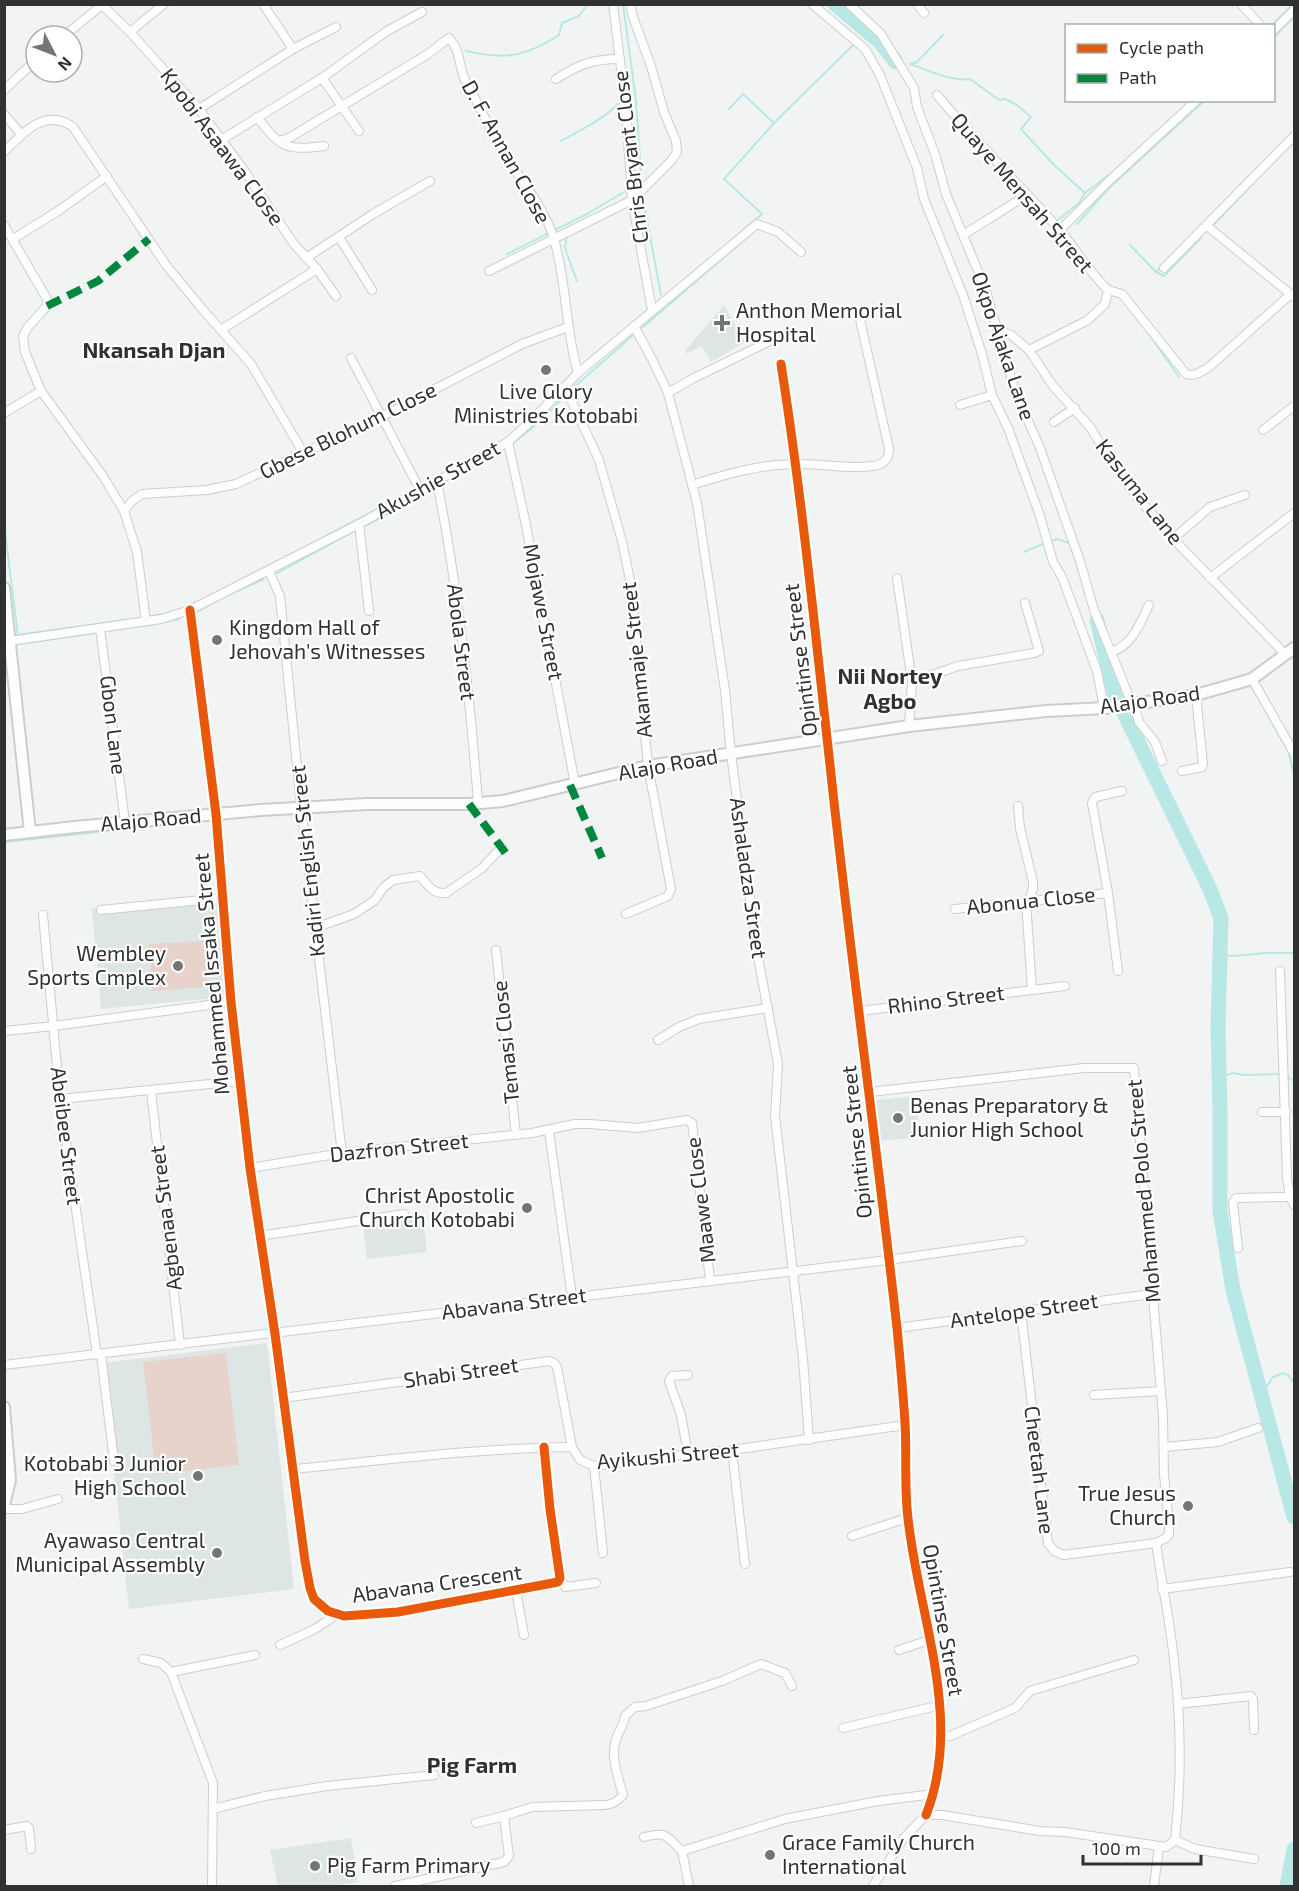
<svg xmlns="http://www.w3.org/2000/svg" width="1299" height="1891" viewBox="0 0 1299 1891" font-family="'Exo 2',sans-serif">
	<rect width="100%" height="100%" fill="#f2f4f4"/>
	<g fill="#dde6e5">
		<polygon points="724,305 745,342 711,362 701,346 687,354 685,351"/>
		<polygon points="217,896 226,997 101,1009 92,908"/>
		<polygon points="916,1096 920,1137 880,1141 876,1100"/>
		<polygon points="423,1218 427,1252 367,1259 363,1225"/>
		<polygon points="267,1343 294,1589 129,1609 102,1363"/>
		<polygon points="351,1838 358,1882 333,1886 278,1886 270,1850"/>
	</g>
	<g fill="#e8d3cc">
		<polygon points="205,941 207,987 152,991 149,944"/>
		<polygon points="226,1353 239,1465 156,1475 143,1362"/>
	</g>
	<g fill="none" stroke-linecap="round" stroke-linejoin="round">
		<g stroke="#b7e8e5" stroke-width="2">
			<polyline points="623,4 636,101 642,188"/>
			<polyline points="1271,26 1293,4"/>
			<polyline points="1274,37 1294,17"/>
			<path d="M 466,51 C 505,60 525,57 559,35 L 562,23 L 579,16 L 588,4"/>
			<path d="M 910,64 C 928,70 951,82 970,79 L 999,100 L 1005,99 L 1017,105 L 1031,117 L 1021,129 L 1054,165 L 1085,193"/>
			<polyline points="910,64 917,62 943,35"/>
			<polyline points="729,109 743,94 774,123 853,45"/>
			<polyline points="1160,129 1177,113"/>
			<path d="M 561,141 C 583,129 606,118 623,99"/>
			<polyline points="1271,154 1284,141"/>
			<polyline points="1124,162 1147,141"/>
			<polyline points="643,198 661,295"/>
			<polyline points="1058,220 1079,203 1085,193 1113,172"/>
			<polyline points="1077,224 1109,188 1205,100"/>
			<polyline points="1212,226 1287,148"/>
			<polyline points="1198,229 1253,173"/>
			<polyline points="567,235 565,248 577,281"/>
			<polyline points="1130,245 1156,272 1164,276 1201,238"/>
			<polyline points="719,251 762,214 724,179 774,123"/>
			<polyline points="507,254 587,214 629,189"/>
			<polyline points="1156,272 1163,265"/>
			<polyline points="1141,323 1179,377"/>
			<polyline points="643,327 759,227"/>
			<polyline points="573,388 632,336"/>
			<polyline points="512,444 537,424 563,398"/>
			<polyline points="440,484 506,447"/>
			<polyline points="4,523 19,644 96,633"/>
			<polyline points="367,525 434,488"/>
			<polyline points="1051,541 1057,539 1071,544"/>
			<polyline points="300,550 385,505"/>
			<polyline points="1024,552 1043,544"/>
			<polyline points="277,573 352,532"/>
			<polyline points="228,595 264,579"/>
			<polyline points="196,612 220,599"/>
			<polyline points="150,616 165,614"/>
			<polyline points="105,631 150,625 179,619"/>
			<polyline points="18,635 125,620"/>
			<polyline points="1213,696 1251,685 1288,751 1294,774"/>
			<polyline points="4,842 163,825"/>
			<polyline points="1220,955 1235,956 1265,953 1294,953"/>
			<polyline points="1287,1077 1294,1081"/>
			<polyline points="1218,1078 1233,1073 1244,1075 1282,1074"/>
			<polyline points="1262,1394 1273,1377 1283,1373 1288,1375 1294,1383"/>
		</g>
		<g stroke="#b7e8e5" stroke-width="15">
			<polyline points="835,4 880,42 896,62"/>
			<polyline points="1097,620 1115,695 1209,887 1221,918 1218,1027 1220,1111 1220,1211 1233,1290 1294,1517"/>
			<polyline points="1287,1886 1294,1849"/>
		</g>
		<defs>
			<g id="street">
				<polyline points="101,4 130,32 199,109 243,169 294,244 317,269 336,296"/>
				<polyline points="263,4 293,49"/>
				<polyline points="613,4 626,109 632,200 652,310"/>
				<polyline points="812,4 865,49 880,75 917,168 924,199 963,295 982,354 992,395 1008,428 1040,516 1053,562 1062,577 1097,671 1104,708"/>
				<polyline points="849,4 881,34 914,88 917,107 935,154 946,194 985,288 1015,391 1040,448 1080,561 1094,610 1132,704"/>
				<polyline points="917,4 924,13"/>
				<polyline points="1241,4 1261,26"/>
				<polyline points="1274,30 1294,10"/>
				<polyline points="130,32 164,4"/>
				<polyline points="64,36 102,5"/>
				<polyline points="322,78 359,131"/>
				<path d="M 556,79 C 578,65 592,59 619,59"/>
				<polyline points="4,90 36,60"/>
				<path d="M 937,95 C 976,141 1018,184 1059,229 C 1076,249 1089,272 1108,290"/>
				<polyline points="199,109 293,49 336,27"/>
				<polyline points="4,114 21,134"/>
				<path d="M 257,117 C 280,147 285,151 324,146"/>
				<polyline points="221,140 322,78 387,31 422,12"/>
				<path d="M 279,141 L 289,138 L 428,54 L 449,38 C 462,51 458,70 467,84 C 480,106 490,131 504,153 C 521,181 544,206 554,239 C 567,283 565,329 578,373"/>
				<path d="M 4,152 C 23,133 45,107 73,127 L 166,265 L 204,311 L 251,364 L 304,454"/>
				<polyline points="4,225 47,299 47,306 28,327 23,336 25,352 41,391 103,476 124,511 137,552 146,621"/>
				<polyline points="1207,226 1294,297"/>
				<polyline points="1060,230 1110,180 1197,100"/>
				<polyline points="963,235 1027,195"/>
				<polyline points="339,237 372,290"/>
				<polyline points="13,239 58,211 107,176"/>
				<polyline points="306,258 373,214 430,181"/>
				<polyline points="1164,268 1294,136"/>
				<polyline points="489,271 632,200 671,161 677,152 676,141 664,112 651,66 633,17 630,4"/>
				<path d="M 1108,290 L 1122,294 L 1186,374 C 1195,377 1202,371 1209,367 L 1291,294"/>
				<polyline points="634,326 652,359 668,393 697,503 725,690 731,754 757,952 778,1064 775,1116 803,1359 809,1440"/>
				<polyline points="997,329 1011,335 1029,350 1053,386 1090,427 1112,463 1137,497 1182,548 1285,654"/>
				<polyline points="221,330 317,269"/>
				<polyline points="1029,350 1088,320 1105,304 1108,290"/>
				<polyline points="351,358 420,490"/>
				<path d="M 781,364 C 802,497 815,631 830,765 C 850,953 876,1140 897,1328 C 900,1359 903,1391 905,1423 C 907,1455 904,1487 908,1518 C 918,1615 964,1719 926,1815"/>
				<polyline points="565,387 599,460 622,541 631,585 648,766 671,889 668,896 626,914"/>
				<polyline points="668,393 692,379 772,340"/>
				<polyline points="960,405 992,395"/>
				<polyline points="4,413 41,391"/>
				<polyline points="1054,422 1075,408"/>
				<polyline points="1263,430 1294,406"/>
				<polyline points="508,442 525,520 575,784"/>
				<path d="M 437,482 C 458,587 470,696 478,803"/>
				<path d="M 692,485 C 726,474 761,464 797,464 C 822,463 847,470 872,466 C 883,465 889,460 889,449 L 859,315"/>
				<polyline points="124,511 132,501 142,494 207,490 236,484 383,416 522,344 568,327"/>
				<polyline points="359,524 369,611"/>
				<polyline points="1174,538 1210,507 1245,495"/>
				<polyline points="269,571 280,596 301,807 342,1153"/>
				<polyline points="897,578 912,682 909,726"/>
				<polyline points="1210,578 1294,513"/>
				<polyline points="190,610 216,814 231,1002 250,1168 275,1334 305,1561 310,1588 314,1599 328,1611 344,1616 398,1612 558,1582 560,1578 559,1571 550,1509 544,1447"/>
				<polyline points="100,628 125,822"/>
				<polyline points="10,641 161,619 190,610 359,524 508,442 534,418 578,373 757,224 778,232 801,252"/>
				<path d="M 1112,652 C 1134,643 1139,625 1149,605"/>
				<polyline points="1252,679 1294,753"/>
				<polyline points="912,682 958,666 1034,653 1039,651 1025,603"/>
				<polyline points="1134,704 1139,722 1155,742 1162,761"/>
				<polyline points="1182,771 1202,767 1203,764 1196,695"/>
				<polyline points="1018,806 1020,828 1033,882 1033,888 1029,901"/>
				<polyline points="1026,901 1032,990"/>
				<polyline points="955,909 1108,893"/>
				<polyline points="101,910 222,898"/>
				<polyline points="43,915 60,1099 97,1355"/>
				<path d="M 315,928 L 354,914 L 375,900 L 383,888 L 393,880 L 420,876 C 428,885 432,894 446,893 L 481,869 L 502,847"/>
				<polyline points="496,950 516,1135"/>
				<polyline points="1118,971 1108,893 1092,803 1095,797 1122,791"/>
				<polyline points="1280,971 1287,1178 1290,1197 1294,1205"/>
				<polyline points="860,1011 1065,986"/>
				<polyline points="4,1031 54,1026 231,1002"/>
				<polyline points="658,1040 679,1027 699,1019 768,1008"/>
				<polyline points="151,1091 180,1345"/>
				<polyline points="870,1092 1084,1068 1134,1068 1163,1416 1164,1475 1169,1525 1169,1534 1166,1538 1156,1543 1064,1555 1054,1551 1048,1543 1021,1312"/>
				<polyline points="60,1099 240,1081"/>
				<polyline points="1262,1112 1286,1112"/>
				<polyline points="549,1131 572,1297"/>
				<polyline points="250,1168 342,1153 532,1133 575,1124 590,1124 638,1128 687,1120 692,1123 710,1280"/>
				<polyline points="259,1236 404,1214"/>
				<polyline points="1238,1248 1233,1203 1236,1198 1290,1197"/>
				<polyline points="897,1328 1152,1294"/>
				<polyline points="101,1355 114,1461"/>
				<polyline points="4,1365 888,1260 1022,1241"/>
				<polyline points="1094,1395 1161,1391"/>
				<polyline points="283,1398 549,1361 554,1363 557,1367 572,1447"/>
				<polyline points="1164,1447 1218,1442 1258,1428"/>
				<polyline points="732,1450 745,1564"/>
				<polyline points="688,1454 681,1415 669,1381 672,1376 688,1375"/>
				<polyline points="594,1466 603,1553"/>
				<path d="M 294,1469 C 386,1460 479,1448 572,1447 L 580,1460 L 594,1466 L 688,1454 L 732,1450 L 905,1425"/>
				<polyline points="4,1509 22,1509 58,1499"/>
				<polyline points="852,1536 907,1518"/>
				<polyline points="560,1578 565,1587 596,1583"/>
				<polyline points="1162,1589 1290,1572"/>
				<polyline points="516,1591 524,1635"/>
				<polyline points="280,1645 315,1629 336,1615"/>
				<polyline points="899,1650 929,1640"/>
				<polyline points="143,1659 161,1663 171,1672 213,1783 212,1886"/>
				<polyline points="171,1672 255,1655"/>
				<polyline points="1178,1704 1251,1696 1253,1699 1254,1730"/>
				<polyline points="843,1728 941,1705"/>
				<polyline points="940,1737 950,1736 1015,1708 1030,1691 1134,1660"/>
				<polyline points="213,1809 265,1796 327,1786 434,1775"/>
				<path d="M 504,1816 L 532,1807 L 604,1805 C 612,1805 617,1802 623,1795 C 619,1780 611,1759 615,1743 C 617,1733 624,1726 625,1716 L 635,1707 L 646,1706 L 722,1681 L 761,1664 L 785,1673 L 792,1686"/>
				<polyline points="4,1830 27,1826 29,1828 31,1849"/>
				<path d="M 644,1837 C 667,1831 666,1836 682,1851"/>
				<polyline points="1175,1840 1195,1849 1254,1859"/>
				<polyline points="682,1851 785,1819 878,1801 934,1794"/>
				<polyline points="682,1851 689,1886"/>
				<polyline points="395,1886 504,1862 509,1856 504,1816 476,1823"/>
				<path d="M 873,1886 L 903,1839 L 926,1815 L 942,1815 L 1040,1831 L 1065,1832 L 1159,1846 L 1166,1847 L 1175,1840 C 1182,1778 1181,1714 1173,1652 C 1169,1616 1161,1579 1156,1543"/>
				<polyline points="1154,1886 1159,1846"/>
			</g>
			<g id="secondary">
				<polyline points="4,588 30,832"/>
				<polyline points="4,835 75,827 261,810 367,804 469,804 503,801 648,766 812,741 909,726 1046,711 1106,708 1196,695 1252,679 1294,648"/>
				<polyline points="4,1407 10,1480 4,1505"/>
			</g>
		</defs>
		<use href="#street" stroke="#cccece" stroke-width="10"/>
		<use href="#secondary" stroke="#cccece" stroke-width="14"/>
		<use href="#street" stroke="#fdfdfd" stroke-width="8"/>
		<use href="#secondary" stroke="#fdfdfd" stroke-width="10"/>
		<g stroke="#00873e" stroke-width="8" stroke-dasharray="15 8" stroke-linecap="butt">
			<polyline points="47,306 98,281 149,239"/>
			<polyline points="570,785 602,858"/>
			<polyline points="469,804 510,859"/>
		</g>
		<defs>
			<g id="cycleway">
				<path d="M 781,364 C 802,497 815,631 830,765 C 850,953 876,1140 897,1328 C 900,1359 903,1391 905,1423 C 907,1455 904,1487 908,1518 C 918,1615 964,1719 926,1815"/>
				<polyline points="190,610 216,814 231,1002 250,1168 275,1334 305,1561 310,1588 314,1599 328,1611 344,1616 398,1612 558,1582 560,1578 559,1571 550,1509 544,1447"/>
			</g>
		</defs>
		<use href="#cycleway" stroke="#fff" stroke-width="13"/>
		<use href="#cycleway" stroke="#e8590c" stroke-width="9"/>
	</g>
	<g fill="#747675" stroke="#fff" stroke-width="2">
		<path d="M719 314h6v6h6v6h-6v6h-6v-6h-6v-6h6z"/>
		<circle cx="546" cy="370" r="6"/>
		<circle cx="217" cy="640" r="6"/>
		<circle cx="178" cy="966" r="6"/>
		<circle cx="898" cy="1118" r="6"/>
		<circle cx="527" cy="1208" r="6"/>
		<circle cx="198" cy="1476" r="6"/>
		<circle cx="1188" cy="1506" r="6"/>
		<circle cx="217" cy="1553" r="6"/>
		<circle cx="770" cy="1855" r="6"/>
		<circle cx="315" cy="1866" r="6"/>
	</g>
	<g text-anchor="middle" stroke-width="4.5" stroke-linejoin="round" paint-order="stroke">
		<g font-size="21" fill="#303231" stroke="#fff">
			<text transform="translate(222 147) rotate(53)" y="7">Kpobi Asaawa Close</text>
			<text transform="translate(506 152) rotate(61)" y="7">D. F. Annan Close</text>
			<text transform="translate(631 157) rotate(-97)" y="7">Chris Bryant Close</text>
			<text transform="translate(1022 193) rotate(49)" y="7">Quaye Mensah Street</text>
			<text transform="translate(1003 346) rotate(71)" y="7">Okpo Ajaka Lane</text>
			<text transform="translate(348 431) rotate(-26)" y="7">Gbese Blohum Close</text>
			<text transform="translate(438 480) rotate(-29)" y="7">Akushie Street</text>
			<text transform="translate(1139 492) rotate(52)" y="7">Kasuma Lane</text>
			<text transform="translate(543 612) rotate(79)" y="7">Mojawe Street</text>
			<text transform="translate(461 642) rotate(83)" y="7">Abola Street</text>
			<text transform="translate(637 660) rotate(-96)" y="7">Akanmaje Street</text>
			<text transform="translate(801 660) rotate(-97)" y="7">Opintinse Street</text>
			<text transform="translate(1150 700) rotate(-8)" y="7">Alajo Road</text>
			<text transform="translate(113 725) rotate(83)" y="7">Gbon Lane</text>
			<text transform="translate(668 765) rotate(-10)" y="7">Alajo Road</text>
			<text transform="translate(151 820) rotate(-5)" y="7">Alajo Road</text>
			<text transform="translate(308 861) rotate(-96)" y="7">Kadiri English Street</text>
			<text transform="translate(748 878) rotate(82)" y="7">Ashaladza Street</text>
			<text transform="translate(1031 901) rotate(-6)" y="7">Abonua Close</text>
			<text transform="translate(212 974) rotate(-95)" y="7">Mohammed Issaka Street</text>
			<text transform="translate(946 1000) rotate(-7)" y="7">Rhino Street</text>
			<text transform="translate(506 1042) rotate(-96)" y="7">Temasi Close</text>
			<text transform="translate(66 1136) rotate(83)" y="7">Abeibee Street</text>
			<text transform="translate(857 1142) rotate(-96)" y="7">Opintinse Street</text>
			<text transform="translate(399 1148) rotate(-6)" y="7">Dazfron Street</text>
			<text transform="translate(1144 1191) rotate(-95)" y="7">Mohammed Polo Street</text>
			<text transform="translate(701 1200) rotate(-97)" y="7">Maawe Close</text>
			<text transform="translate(166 1218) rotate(-97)" y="7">Agbenaa Street</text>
			<text transform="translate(514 1304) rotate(-7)" y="7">Abavana Street</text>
			<text transform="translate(1024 1311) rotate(-8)" y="7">Antelope Street</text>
			<text transform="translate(461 1373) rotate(-8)" y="7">Shabi Street</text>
			<text transform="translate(668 1456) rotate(-5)" y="7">Ayikushi Street</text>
			<text transform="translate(1039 1470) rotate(83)" y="7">Cheetah Lane</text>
			<text transform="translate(437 1584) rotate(-8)" y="7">Abavana Crescent</text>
			<text transform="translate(943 1620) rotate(80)" y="7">Opintinse Street</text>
		</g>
		<g font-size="21" fill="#303231" stroke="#fff" text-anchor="start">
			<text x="736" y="318">Anthon Memorial<tspan x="736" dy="24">Hospital</tspan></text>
			<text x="546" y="399" text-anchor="middle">Live Glory<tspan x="546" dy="24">Ministries Kotobabi</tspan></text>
			<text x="229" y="635">Kingdom Hall of<tspan x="229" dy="24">Jehovah's Witnesses</tspan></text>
			<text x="166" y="961" text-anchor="end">Wembley<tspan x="166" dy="24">Sports Cmplex</tspan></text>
			<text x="910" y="1113">Benas Preparatory &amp;<tspan x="910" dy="24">Junior High School</tspan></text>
			<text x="515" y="1203" text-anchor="end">Christ Apostolic<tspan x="515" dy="24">Church Kotobabi</tspan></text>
			<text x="186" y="1471" text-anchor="end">Kotobabi 3 Junior<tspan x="186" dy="24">High School</tspan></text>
			<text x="1176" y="1501" text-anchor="end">True Jesus<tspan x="1176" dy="24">Church</tspan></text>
			<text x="205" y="1548" text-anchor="end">Ayawaso Central<tspan x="205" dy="24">Municipal Assembly</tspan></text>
			<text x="782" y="1850">Grace Family Church<tspan x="782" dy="24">International</tspan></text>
			<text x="327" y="1873">Pig Farm Primary</text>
		</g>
		<g font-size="22" font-weight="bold" fill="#303231" stroke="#fff">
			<text x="154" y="358">Nkansah Djan</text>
			<text x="890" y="684">Nii Nortey<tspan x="890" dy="25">Agbo</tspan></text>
			<text x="472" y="1773">Pig Farm</text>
		</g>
	</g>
	<rect width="1299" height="1891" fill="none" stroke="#303231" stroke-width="12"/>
	<rect x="1065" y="24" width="210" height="78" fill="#ffffff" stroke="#acadad" stroke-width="1.5"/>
	<rect x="1077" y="44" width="30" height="9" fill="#e8590c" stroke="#acadad" stroke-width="1.5"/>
	<text x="1119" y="54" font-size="18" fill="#303231">Cycle path</text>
	<rect x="1077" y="74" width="30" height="9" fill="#00873e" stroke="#acadad" stroke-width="1.5"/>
	<text x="1119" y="84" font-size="18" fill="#303231">Path</text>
	<g transform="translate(54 54) rotate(132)"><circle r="28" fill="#ffffff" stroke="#acadad" stroke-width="1.5"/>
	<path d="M0-4.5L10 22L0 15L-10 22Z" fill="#747675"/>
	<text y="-9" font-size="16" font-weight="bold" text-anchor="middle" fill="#303231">N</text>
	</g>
	<path d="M1083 1855v9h118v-9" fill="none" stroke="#303231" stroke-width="3"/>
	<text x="1092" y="1855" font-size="18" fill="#303231" stroke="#ffffff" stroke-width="4.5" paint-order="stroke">100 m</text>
</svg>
